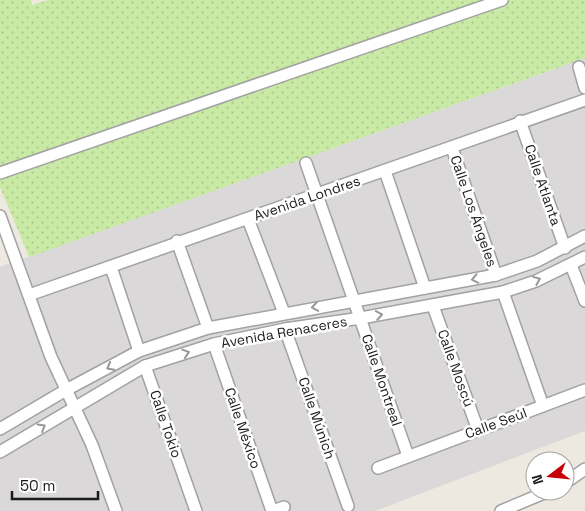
<svg xmlns="http://www.w3.org/2000/svg" width="585" height="511" viewBox="0 0 585 511" font-family="'Space Grotesk',sans-serif">
	<defs>
		<pattern id="grass-dots" width="8" height="8" patternUnits="userSpaceOnUse" patternTransform="scale(1.25)"><rect width="8" height="8" fill="#c9eaa4"/><path d="M2 2h.1M6 6h.1" fill="none" stroke="#acc88d" stroke-width="1.8" stroke-linecap="round"/></pattern>
	</defs>
	<rect width="100%" height="100%" fill="#ede9e1"/>
	<polygon fill="#dad8d8" points="585,58 585,431 375,511 0,511 0,267"/>
	<polygon fill="url(#grass-dots)" points="0,0 31,0 32,5 48,0 585,0 585,58 29,257 0,187"/>
	<g fill="none" stroke-linecap="round" stroke-linejoin="round">
		<defs>
			<g id="minor">
				<polyline points="579,67 585,88"/>
				<polyline points="520,121 565,248"/>
				<polyline points="452,148 496,275"/>
				<polyline points="306,163 408,456"/>
				<polyline points="385,171 425,288"/>
				<polyline points="0,173 502,0"/>
				<polyline points="0,216 51,357 92,445 116,511"/>
				<polyline points="248,219 284,313"/>
				<polyline points="177,241 208,328"/>
				<polyline points="571,265 585,301"/>
				<polyline points="111,267 139,351"/>
				<polyline points="503,292 543,406"/>
				<polyline points="29,295 585,100"/>
				<polyline points="433,306 478,430"/>
				<polyline points="285,329 348,506"/>
				<polyline points="214,344 272,511"/>
				<polyline points="145,366 196,511"/>
				<polyline points="0,429 66,390 139,351 208,328 496,275 537,261 585,236"/>
				<polyline points="0,452 145,366 214,344 285,329 361,318 503,292 536,281 585,257"/>
				<polyline points="378,468 585,390"/>
				<polyline points="565,483 585,469"/>
				<polyline points="273,511 284,507"/>
				<polyline points="501,511 549,491"/>
			</g>
		</defs>
		<use href="#minor" stroke="#a2a2a2" stroke-width="14"/>
		<use href="#minor" stroke="#fff" stroke-width="11"/>
	</g>
	<defs><path id="oneway-chevron" d="M-2-3.5L2.5 0L-2 3.5" fill="none" stroke-width="1.6" stroke-linecap="round" stroke-linejoin="round" transform="scale(1.25)"/></defs>
	<g stroke="#989898">
		<use href="#oneway-chevron" transform="translate(475 279) rotate(169)"/>
		<use href="#oneway-chevron" transform="translate(537 280) rotate(-22)"/>
		<use href="#oneway-chevron" transform="translate(315 307) rotate(170)"/>
		<use href="#oneway-chevron" transform="translate(379 315) rotate(-10)"/>
		<use href="#oneway-chevron" transform="translate(186 353) rotate(-18)"/>
		<use href="#oneway-chevron" transform="translate(110 367) rotate(152)"/>
		<use href="#oneway-chevron" transform="translate(42 427) rotate(-31)"/>
	</g>
	<g text-anchor="middle" stroke-width="5" stroke-linejoin="round" paint-order="stroke">
		<g font-size="14" fill="#1b1b1b" stroke="#fff">
			<text transform="translate(543 185) rotate(71)" y="5">Calle Atlanta</text>
			<text transform="translate(307 198) rotate(-19)" y="5">Avenida Londres</text>
			<text transform="translate(474 211) rotate(71)" y="5">Calle Los Ángeles</text>
			<text transform="translate(284 332) rotate(-10)" y="5">Avenida Renaceres</text>
			<text transform="translate(456 368) rotate(70)" y="5">Calle Moscú</text>
			<text transform="translate(382 380) rotate(71)" y="5">Calle Montreal</text>
			<text transform="translate(317 418) rotate(71)" y="5">Calle Múnich</text>
			<text transform="translate(496 423) rotate(-20)" y="5">Calle Seúl</text>
			<text transform="translate(166 424) rotate(71)" y="5">Calle Tokio</text>
			<text transform="translate(243 428) rotate(71)" y="5">Calle México</text>
		</g>
	</g>
	<g transform="translate(550 476) rotate(254)"><circle r="24" fill="#ffffff" stroke="#a4a4a4"/>
	<path d="M0-4L9 19L0 12L-9 19Z" fill="#c70008"/>
	<text y="-8" font-size="14" font-weight="bold" text-anchor="middle" fill="#1b1b1b">N</text>
	</g>
	<path d="M12 491v8h86v-8" fill="none" stroke="#1b1b1b" stroke-width="2.5"/>
	<text x="20" y="491" font-size="15" fill="#1b1b1b" stroke="#ffffff" stroke-width="4" paint-order="stroke">50 m</text>
</svg>
